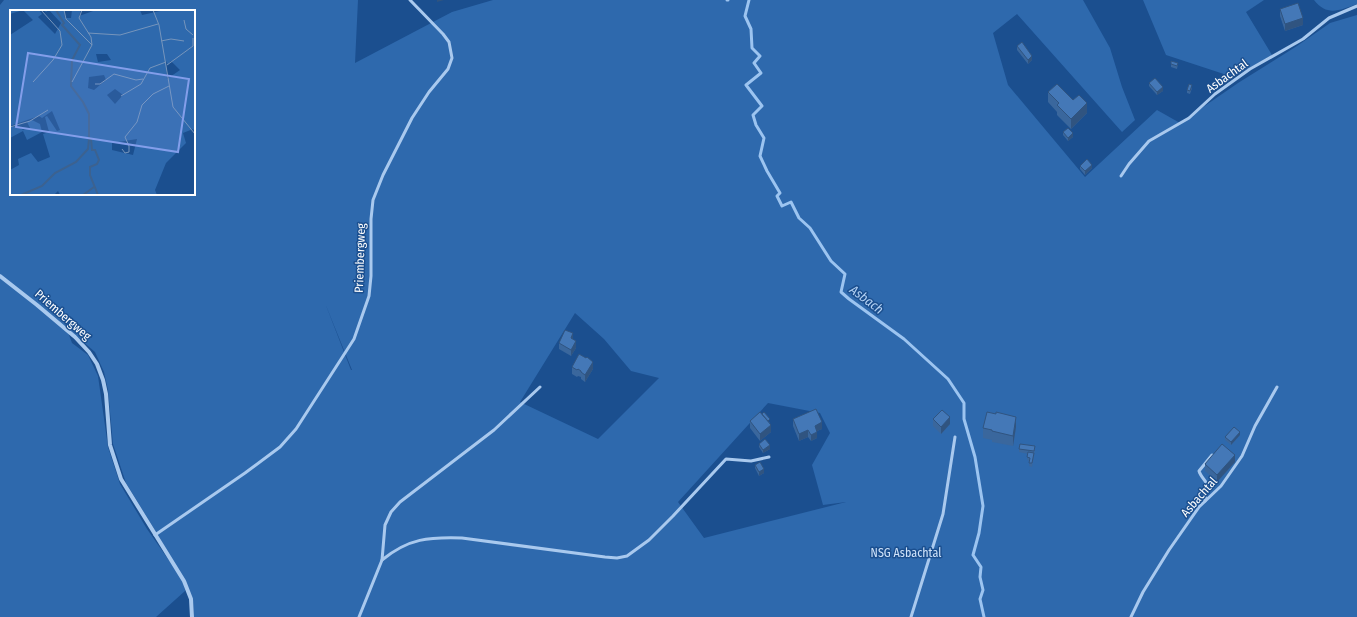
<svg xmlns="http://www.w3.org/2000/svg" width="1357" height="617" viewBox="0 0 1357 617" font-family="'Fira Sans Condensed',sans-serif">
	<rect width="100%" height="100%" fill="#1b4f8f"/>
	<g fill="#2e69ad" fill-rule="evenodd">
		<path d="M 4,0 L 358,0 L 355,63 L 452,12 L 493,0 L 1083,0 L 1110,48 L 1122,87 L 1135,120 L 1122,132 L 1017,14 L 993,33 L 1008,85 L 1085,177 L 1157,110 L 1180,123 L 1238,83 L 1297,46 L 1330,23 L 1357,15 L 1357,617 L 194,617 L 193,602 L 184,582 L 185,591 L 156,617 L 0,617 L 0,5 ZM 11,11 L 194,11 L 194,194 L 11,194 ZM 325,303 L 352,370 L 351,370 ZM 575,313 L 604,339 L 631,371 L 659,378 L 598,439 L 520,402 ZM 66,327 L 95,352 L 104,372 L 108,390 L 113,444 L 126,483 L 161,540 L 182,579 L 147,529 L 120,484 L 108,447 L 98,376 L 88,355 L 72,343 ZM 768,403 L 820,413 L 830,433 L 812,465 L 823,505 L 846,502 L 704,538 L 678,502 Z"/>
		<polygon points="1143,0 1264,0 1246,12 1272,55 1233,77 1166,55"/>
		<path d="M 1314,0 L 1357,0 L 1357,4 C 1340,10 1327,17 1314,0 Z"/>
	</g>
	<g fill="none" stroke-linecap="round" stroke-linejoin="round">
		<g stroke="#9cc4f0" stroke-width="3">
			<polyline points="727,0 728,0"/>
			<polyline points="749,0 745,16 751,29 752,48 760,56 754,63 761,73 746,85 762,106 753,115 756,125 764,138 760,156 767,171 780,193 777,196 782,206 791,202 799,218 810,228 831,261 845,274 841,292 849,299 904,339 948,379 964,403 964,419 975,457 983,506 979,533 973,555 981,567 980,577 983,590 980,599 984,617"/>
		</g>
		<g stroke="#a9c9ee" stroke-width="3">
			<polyline points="1121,176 1129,164 1149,141 1189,118 1215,94 1250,69 1303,39 1329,18 1357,6"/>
			<path d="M 1205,501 L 1206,492 L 1209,489 C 1208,482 1201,478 1199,471 L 1212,455"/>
			<polyline points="155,535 245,473 280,447 296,429 354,339 369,296 371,276 371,219 373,200 383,175 412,118 429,92 448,69 452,58 449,42 443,34 410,0"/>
			<path d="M 382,560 C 409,538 429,537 462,538 L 605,557 L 617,558 L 627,556 L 649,540 L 673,516 L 726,459 L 751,461 L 769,457"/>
			<polyline points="359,617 382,560 385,525 391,512 400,502 494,430 540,387"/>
			<polyline points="911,617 943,514 955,437"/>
			<polyline points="1131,617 1143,592 1169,550 1199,507 1221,486 1242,456 1255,426 1277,387"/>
		</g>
		<polyline stroke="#a9c9ee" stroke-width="4" points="0,276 37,305 75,337 89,352 97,364 103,380 106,394 110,445 121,479 184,581 191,599 192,617"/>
	</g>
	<g fill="#3a679d">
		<polygon points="1280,9 1303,25 1285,31 1280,16"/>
		<polygon points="1017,46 1032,60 1028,64 1017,50"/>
		<polygon points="1178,63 1177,69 1171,67 1171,64"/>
		<polygon points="1149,83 1163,91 1157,95 1149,86"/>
		<polygon points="1192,88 1190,94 1187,93 1187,90"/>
		<polygon points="1048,92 1073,100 1087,113 1071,129 1057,115 1057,112 1048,102"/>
		<polygon points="1063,132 1073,137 1068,141 1063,135"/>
		<polygon points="1080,166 1092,168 1085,175 1080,169"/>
		<polygon points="573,339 576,348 571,356 559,349 559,343"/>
		<polygon points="572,367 593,369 585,382 581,379 581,377 578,376 577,377 572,374"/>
		<polygon points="793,419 822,429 817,431 817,438 811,441 808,437 799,441 793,426"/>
		<polygon points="933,419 950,424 941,434 933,426"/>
		<polygon points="750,421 770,422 769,423 771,432 760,441 750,428"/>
		<polygon points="1016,427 1013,446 992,442 992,440 983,438 983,428"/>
		<polygon points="1240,435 1231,445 1225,440 1225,437"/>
		<polygon points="759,444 770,449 763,453 759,447"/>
		<polygon points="1019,449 1035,450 1032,467 1029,466 1030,461 1027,460 1028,454 1019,452"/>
		<polygon points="1235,462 1217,482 1205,471 1205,464"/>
		<polygon points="755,465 764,473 759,476 755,468"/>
	</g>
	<g fill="#305480">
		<polygon points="437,0 444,0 437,2"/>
		<polygon points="1303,18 1303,25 1285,31 1285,24"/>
		<polygon points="1032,56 1032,60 1028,64 1028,60"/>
		<polygon points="1163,87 1163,91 1157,95 1157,92"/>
		<polygon points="1087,103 1087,113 1071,129 1071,119"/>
		<polygon points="1073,133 1073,137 1068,141 1068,138"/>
		<polygon points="1092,165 1092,168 1085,175 1085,171"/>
		<polygon points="573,333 573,340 571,338"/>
		<polygon points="576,341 576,348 571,356 571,350"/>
		<polygon points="593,362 593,369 585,382 585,375"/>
		<polygon points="950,417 950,424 941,434 941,427"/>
		<polygon points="1016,417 1016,427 1013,446 1013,436"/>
		<polygon points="822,422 822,429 815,432 815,426"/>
		<polygon points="771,425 771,432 760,441 760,434"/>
		<polygon points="808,430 808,437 799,441 799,434"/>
		<polygon points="817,432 817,438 811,441 811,435"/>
		<polygon points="1240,432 1240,435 1231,445 1231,442"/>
		<polygon points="770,445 770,449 763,453 763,450"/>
		<polygon points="1235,455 1235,462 1217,482 1217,475"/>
		<polygon points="764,469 764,473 759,476 759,472"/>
	</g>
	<g fill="#4478b7" stroke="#305480">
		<polygon points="1298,3 1303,18 1285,24 1280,9"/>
		<polygon points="1022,42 1032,56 1028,60 1017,46"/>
		<polygon points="1171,61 1178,63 1177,66 1171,64"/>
		<polygon points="1155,78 1163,87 1157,92 1149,83"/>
		<polygon points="1057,84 1073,100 1079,95 1087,103 1071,119 1057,105 1059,103 1048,92"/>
		<polygon points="1189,84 1192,85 1190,91 1187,90"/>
		<polygon points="1068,128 1073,133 1068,138 1063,132"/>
		<polygon points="1087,159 1092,165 1085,171 1080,166"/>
		<polygon points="565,330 573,333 571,338 576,341 571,350 559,343"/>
		<polygon points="579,354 586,358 587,357 593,362 585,375 581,372 581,371 578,369 577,370 572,367"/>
		<polygon points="816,409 822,422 815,426 817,432 811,435 808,430 799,434 793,419"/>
		<polygon points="942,410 950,417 941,427 933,419"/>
		<polygon points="760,412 771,425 760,434 750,421"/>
		<polygon points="764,412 770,419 768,421 762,414"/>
		<polygon points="987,412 996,414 996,412 1016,417 1013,436 992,431 992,430 983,428"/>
		<polygon points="1234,427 1240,432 1231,442 1225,437"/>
		<polygon points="765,439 770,445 763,450 759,444"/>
		<polygon points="1020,444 1035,446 1034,451 1019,449"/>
		<polygon points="1222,444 1235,455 1217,475 1205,464"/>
		<polygon points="1028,452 1034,453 1032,463 1029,463 1030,458 1027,457"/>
		<polygon points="760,462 764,469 759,472 755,465"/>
	</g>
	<g text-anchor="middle" stroke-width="3" stroke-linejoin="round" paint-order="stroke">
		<g font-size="12" fill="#fff" stroke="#1b4f8f">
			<text transform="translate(1227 76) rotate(-36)" y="4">Asbachtal</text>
			<text transform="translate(360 258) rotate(-88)" y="4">Priembergweg</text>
			<text transform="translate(63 315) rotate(41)" y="4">Priembergweg</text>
			<text transform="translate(1199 497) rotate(-49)" y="4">Asbachtal</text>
		</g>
		<g font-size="12" fill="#cfe3fa" stroke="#1b4f8f">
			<text x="906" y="557">NSG Asbachtal</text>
		</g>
		<g font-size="13" font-style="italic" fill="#b5d3f5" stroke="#1b4f8f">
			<text transform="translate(867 299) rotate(37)" y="5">Asbach</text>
		</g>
	</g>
	<g transform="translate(10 10)">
		<rect width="185" height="185" fill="#1b4f8f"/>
		<path d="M 0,0 L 29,0 L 32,4 L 28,7 L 45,24 L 51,13 L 39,0 L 36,2 L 34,0 L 54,0 L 55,8 L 61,8 L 62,0 L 71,0 L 69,6 L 86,0 L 130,0 L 132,5 L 155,0 L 185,0 L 185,122 L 183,119 L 173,123 L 176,133 L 156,153 L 145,180 L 147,185 L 50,185 L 48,181 L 44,185 L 0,185 L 0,160 L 9,155 L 8,149 L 21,143 L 28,152 L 40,147 L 33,124 L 39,122 L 35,107 L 37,106 L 47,121 L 50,120 L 42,101 L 32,108 L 29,106 L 0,116 L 0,25 L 23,10 L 13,0 L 0,4 ZM 97,44 L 101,50 L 88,52 L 86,44 ZM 156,51 L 158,55 L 161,51 L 170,60 L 157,69 ZM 94,65 L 96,70 L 84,80 L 78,78 L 79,67 ZM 105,79 L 113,85 L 105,94 L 97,85 ZM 127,129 L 123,145 L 102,140 L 102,133 ZM 22,110 L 30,114 L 32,122 L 17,130 L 13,121 L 0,128 L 0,117 L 9,116 L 13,120 L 20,118 L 17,112 Z" fill="#2e69ad" fill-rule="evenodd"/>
		<path fill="none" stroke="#3c6290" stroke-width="2" d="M 46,0 L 54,13 L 52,15 L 70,35 L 62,50 L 61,76 L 73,92 L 79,104 L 79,129 L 81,129 L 82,140 L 85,140 L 89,150 L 87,154 L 80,157 L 80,165 L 88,185M 11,185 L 32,176 L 45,163 L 66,152 L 78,139 L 79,129M 73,185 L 84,177"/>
		<path fill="none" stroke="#7695bc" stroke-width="1" d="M 54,0 L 56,9 L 82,35M 72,0 L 69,8 L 81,27 L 82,35M 143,0 L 149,15 L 163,97 L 185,124M 174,10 L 176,19 L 183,25M 78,23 L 110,25 L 148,14M 151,31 L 161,29 L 174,31M 157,55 L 183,36 L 183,28M 23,72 L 43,50 L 52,35 L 50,21 L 31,0M 62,72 L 82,35M 85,74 L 90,74 L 104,64 L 126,70 L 133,69M 111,86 L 131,74 L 140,58 L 156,52M 0,117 L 20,111 L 38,100M 112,139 L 115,143 L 119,142 L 119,136 L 115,127 L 127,112 L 132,95 L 143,84 L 159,76"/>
		<path fill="#839eea" fill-opacity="0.15" stroke="#839eea" stroke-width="2" d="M 18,43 L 179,69 L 168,142 L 6,117 Z"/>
		<rect width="185" height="185" fill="none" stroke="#fff" stroke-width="2"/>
	</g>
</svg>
